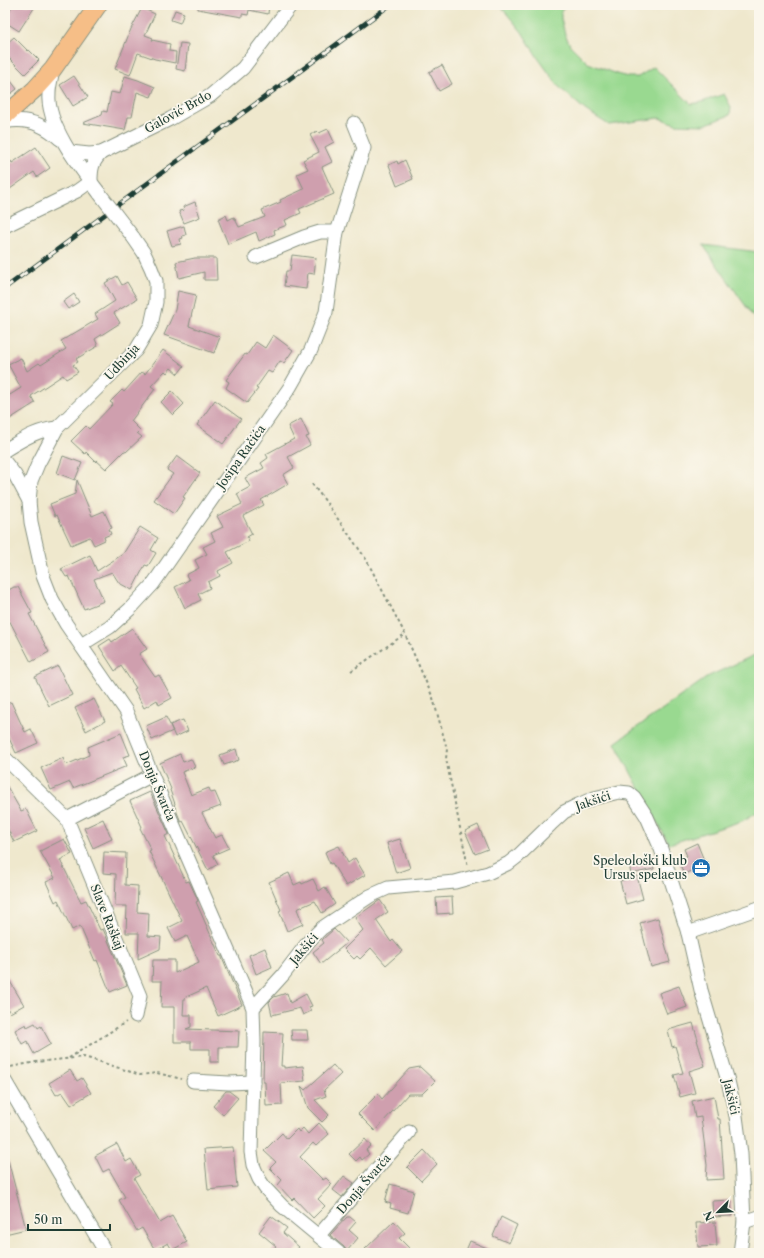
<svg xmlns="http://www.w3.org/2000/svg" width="764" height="1258" viewBox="0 0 764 1258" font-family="'Libre Caslon Text',serif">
	<rect width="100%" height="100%" fill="#fbf7ec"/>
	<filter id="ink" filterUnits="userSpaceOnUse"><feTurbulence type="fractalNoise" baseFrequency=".025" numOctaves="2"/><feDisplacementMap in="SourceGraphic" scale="8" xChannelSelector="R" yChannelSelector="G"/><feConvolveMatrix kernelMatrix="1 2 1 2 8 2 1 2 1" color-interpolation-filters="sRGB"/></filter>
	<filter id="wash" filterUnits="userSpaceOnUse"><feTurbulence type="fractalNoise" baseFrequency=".012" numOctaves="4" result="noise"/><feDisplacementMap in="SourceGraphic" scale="16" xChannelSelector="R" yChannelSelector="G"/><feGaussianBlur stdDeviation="0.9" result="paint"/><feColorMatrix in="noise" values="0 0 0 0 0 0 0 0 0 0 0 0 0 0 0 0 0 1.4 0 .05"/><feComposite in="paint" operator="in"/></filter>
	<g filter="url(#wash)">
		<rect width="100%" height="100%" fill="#efe8cd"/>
		<g fill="#99d990" stroke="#5c8b62">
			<polygon points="503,5 566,5 561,11 561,19 565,34 570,45 588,63 620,75 629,77 638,77 654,67 691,104 702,102 724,94 731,107 730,115 704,125 676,124 659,118 609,125 585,110 559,87 538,58 522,32 502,8"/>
			<polygon points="703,245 759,252 759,325"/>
			<polygon points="759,653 759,811 742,821 669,844 615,743 709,676"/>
		</g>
		<g id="blocks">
			<g fill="#cf9fae">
				<polygon points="13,5 36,5 19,31 5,22 5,17"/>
				<polygon points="198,5 269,5 268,14 249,10 248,15 242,14 242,17 198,9"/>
				<polygon points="142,8 155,14 145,35 153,38 152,40 170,44 169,51 176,52 175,63 155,59 138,53 130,75 115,69 131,29"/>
				<polygon points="175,10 184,13 180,23 171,20"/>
				<polygon points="14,37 28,51 29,50 39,60 25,74 5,54 5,45"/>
				<polygon points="180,43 188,44 185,71 176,69"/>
				<polygon points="442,65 452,84 439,91 429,72"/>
				<polygon points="5,73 17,89 5,98"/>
				<polygon points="74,76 88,97 73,106 60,85"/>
				<polygon points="125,76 138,80 155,87 151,97 137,92 132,117 128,117 125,130 83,123 102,115 103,111 107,112 111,92 120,94"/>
				<polygon points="328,129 334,142 325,147 332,162 322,167 334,194 299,209 301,213 285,220 287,225 274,230 275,234 259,241 256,232 228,244 218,219 226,215 228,220 234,217 239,227 265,217 262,210 281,202 280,200 304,189 297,174 308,169 303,160 319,152 310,135 317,131 319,133"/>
				<polygon points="36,147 50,168 37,177 34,172 10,189 5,181 5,165 11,161 12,163"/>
				<polygon points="405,160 413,179 397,186 389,165 397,161 398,164"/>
				<polygon points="195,202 200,217 184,223 179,211 184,210 183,207"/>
				<polygon points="184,226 186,235 182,236 183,238 180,239 181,244 172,246 167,231"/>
				<polygon points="292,255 316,258 314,274 308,273 306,289 284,286 286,271 290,271"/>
				<polygon points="195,258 216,258 217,280 204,280 204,272 179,278 176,262"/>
				<polygon points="117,276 122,285 127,282 137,299 114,313 120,323 95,339 98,346 76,359 78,362 73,365 78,372 66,379 63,375 31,396 35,403 5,422 5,398 21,388 8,364 21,358 27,371 39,363 41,365 66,349 61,341 98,319 95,314 115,301 105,283"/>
				<polygon points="178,291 196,295 189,326 220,337 214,353 164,335 175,310"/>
				<polygon points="74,294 79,302 68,309 63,302"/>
				<polygon points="273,335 293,350 284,363 280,361 272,373 268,371 256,388 258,389 247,403 226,388 229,382 226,380 245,354 247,355 256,342 265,348"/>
				<polygon points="163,350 184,366 178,374 171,368 167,373 165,371 151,386 155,389 131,421 140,430 137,433 142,437 126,452 124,451 106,469 96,460 96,462 86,452 85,454 71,441 86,426 89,429 113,404 110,402 122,390 124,392 142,372 145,374"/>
				<polygon points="172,391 184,404 173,415 161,402"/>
				<polygon points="215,400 241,419 223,444 197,425"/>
				<polygon points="301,419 309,436 306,437 310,445 288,457 294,468 283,475 288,484 261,500 264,505 243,516 252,534 247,537 249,541 227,552 233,563 218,571 220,576 208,582 210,588 198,594 201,600 185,608 175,587 189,580 186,575 199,568 195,560 207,554 203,547 215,541 211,533 223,527 217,516 242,504 237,494 250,487 245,478 264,468 261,463 268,458 266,454 294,439 288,426"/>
				<polygon points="63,456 82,463 75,480 57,473"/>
				<polygon points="177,456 200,473 183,497 185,498 174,514 154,500 173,474 167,470"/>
				<polygon points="77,480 92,516 104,511 112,528 109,529 111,534 104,537 105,540 94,545 90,537 71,545 57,515 55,516 50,504 75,494"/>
				<polygon points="140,527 158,538 151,550 156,553 148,566 145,565 132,590 119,583 112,572 94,579 104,601 84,609 69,576 66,577 61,569 90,555 97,571 123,554"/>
				<polygon points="14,587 18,587 32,613 29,614 49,652 31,662 5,612 5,592"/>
				<polygon points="132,628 147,649 139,654 155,677 159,675 172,698 159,705 157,700 144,708 134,689 136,688 121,666 115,671 99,646 110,639 112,642"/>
				<polygon points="58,666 72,695 49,706 35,677"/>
				<polygon points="94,699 105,721 86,731 75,708"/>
				<polygon points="11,702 25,732 31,729 38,743 16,753 5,730 5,705"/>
				<polygon points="166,717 173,731 152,740 146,726"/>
				<polygon points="183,720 188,731 175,737 170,725"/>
				<polygon points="121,733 130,755 123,757 127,766 73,788 70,782 51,790 41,768 63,758 66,765 89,755 88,747"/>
				<polygon points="236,749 239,760 224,765 220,755"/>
				<polygon points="180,754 183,762 191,759 195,767 182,772 191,795 209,788 211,793 215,792 221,806 202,813 215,838 222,835 229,848 213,855 218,864 208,870 183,821 181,822 174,805 175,804 170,790 171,789 160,763"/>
				<polygon points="5,783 21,811 26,809 37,831 14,842 5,823"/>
				<polygon points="150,792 169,834 165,836 186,882 189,881 196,896 198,901 196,902 220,956 222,956 222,958 242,1005 218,1016 206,988 184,998 183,1015 191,1015 191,1027 186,1029 239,1031 238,1047 219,1047 219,1062 210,1062 210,1049 191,1049 191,1042 174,1042 174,1007 161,1007 162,981 152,981 153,960 175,960 175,973 199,962 187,936 175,942 168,928 182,921 149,851 151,850 140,828 142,827 130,801"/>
				<polygon points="103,819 112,839 93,848 84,828"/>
				<polygon points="478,825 488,849 475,854 465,831"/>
				<polygon points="64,839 72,854 60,860 81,902 86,900 100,930 103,929 127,985 110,992 97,960 95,961 80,926 72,930 58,900 55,902 46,882 55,878 40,851"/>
				<polygon points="400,839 410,868 396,873 387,843"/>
				<polygon points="697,843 708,870 700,873 698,868 684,874 678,860 687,856 684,849"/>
				<polygon points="339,846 348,863 355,858 365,875 346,886 332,863 330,864 325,852"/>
				<polygon points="104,852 126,853 125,885 138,886 137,912 149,913 148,936 161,937 160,949 138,959 139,933 126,933 127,906 115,906 116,874 103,873"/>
				<polygon points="652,859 654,869 631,874 629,864"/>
				<polygon points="289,873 294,885 301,882 302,884 313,879 319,891 325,887 335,904 322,913 315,901 297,909 303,924 287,931 279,911 281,910 269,882"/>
				<polygon points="637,876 643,899 626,904 620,881"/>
				<polygon points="452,897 453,913 437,914 436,898"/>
				<polygon points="380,900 388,912 376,920 391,942 393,940 402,951 386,965 371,948 360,959 357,956 354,959 344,949 363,930 355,918"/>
				<polygon points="658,918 670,962 651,967 640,923"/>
				<polygon points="334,929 347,943 321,964 313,952 324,943 322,940"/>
				<polygon points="265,948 272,967 256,974 249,955"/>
				<polygon points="5,973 24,1005 10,1013 5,1004"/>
				<polygon points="679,986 687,1007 667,1014 659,993"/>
				<polygon points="287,993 290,1003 306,994 312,1006 309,1007 311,1011 303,1015 300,1008 272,1015 269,1002 274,997"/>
				<polygon points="35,1023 38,1028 41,1026 51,1044 34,1054 27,1041 22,1044 15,1030 26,1024 27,1027"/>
				<polygon points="693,1023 698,1040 697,1040 705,1066 689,1071 695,1093 680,1097 674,1075 683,1073 675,1046 672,1047 668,1030"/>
				<polygon points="291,1030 307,1030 308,1040 292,1040"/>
				<polygon points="264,1032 283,1033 281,1066 284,1066 284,1068 303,1066 305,1081 281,1083 282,1105 266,1106 265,1082 263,1082"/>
				<polygon points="333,1065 341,1074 324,1090 326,1096 315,1100 329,1115 322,1122 308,1108 301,1086 305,1090"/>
				<polygon points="420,1067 435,1081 422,1094 408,1094 375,1131 358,1114 378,1094 382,1099 409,1069"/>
				<polygon points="70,1070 77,1081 82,1078 91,1093 71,1105 62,1092 56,1095 49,1083"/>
				<polygon points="226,1091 229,1091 238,1098 223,1115 213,1106"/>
				<polygon points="714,1096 718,1119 720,1119 724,1179 706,1180 707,1165 701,1117 695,1118 692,1101"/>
				<polygon points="319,1123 329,1134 316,1146 313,1143 300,1157 323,1180 326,1178 332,1184 318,1199 325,1206 313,1218 294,1198 292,1200 278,1185 282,1180 270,1168 276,1162 264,1151 282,1133 287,1139 297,1129 299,1132 303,1128 308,1134"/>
				<polygon points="365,1139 371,1146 366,1150 369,1154 362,1160 360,1157 356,1161 349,1154"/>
				<polygon points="117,1144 126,1162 131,1159 140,1175 134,1178 160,1223 172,1216 187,1242 172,1250 168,1243 155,1250 142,1228 137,1231 119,1200 125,1197 109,1169 103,1172 95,1156"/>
				<polygon points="233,1147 237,1187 208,1190 204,1149"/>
				<polygon points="424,1150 437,1164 421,1181 407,1167"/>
				<polygon points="5,1160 8,1160 26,1229 5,1234"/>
				<polygon points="344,1176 354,1183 342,1197 333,1190"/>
				<polygon points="390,1184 414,1191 408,1213 390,1208 391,1204 385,1202"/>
				<polygon points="731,1200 732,1216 713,1217 712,1201"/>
				<polygon points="271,1216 287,1228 283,1233 299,1247 294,1253 270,1253 276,1246 259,1232"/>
				<polygon points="347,1217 350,1217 356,1222 349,1230 358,1238 347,1251 344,1247 330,1235"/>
				<polygon points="501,1217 517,1225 509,1243 493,1236"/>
				<polygon points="394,1221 405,1233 399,1238 410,1249 406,1253 370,1253 365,1249"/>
				<polygon points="715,1222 717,1246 698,1247 696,1223"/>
				<polygon points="470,1241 499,1253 465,1253"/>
			</g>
		</g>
	</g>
	<g filter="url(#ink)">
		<use href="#blocks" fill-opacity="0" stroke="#879280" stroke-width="1"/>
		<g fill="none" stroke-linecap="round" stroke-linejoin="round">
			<defs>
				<g id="minor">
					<path d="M 53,69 C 52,77 49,85 49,93 C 46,125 81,169 100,194"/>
					<path d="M 5,122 C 26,117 45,125 60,139"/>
					<polyline points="70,152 89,154 101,153 170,119 210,96 243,68 291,5"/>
					<path d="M 5,226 L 77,191 L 91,181 C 91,168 92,163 101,153"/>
					<polyline points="133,237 144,253 151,268 156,281 156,302 151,325 136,350 57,428 38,464 31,481 29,501 31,522 43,576 52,599 66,624 126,711 152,775 253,1008 254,1042 251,1152 253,1165 259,1179 265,1188 282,1206 339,1253"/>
					<polyline points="256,257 304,237 320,232 337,232"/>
					<path d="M 5,450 C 24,439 34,431 57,428"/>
					<polyline points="5,462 15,475 29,501"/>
					<polyline points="81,645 110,627 130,609 153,584 290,387 311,350 326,312 337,232 364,148 354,123"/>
					<polyline points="5,758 67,819 140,996 136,1016"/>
					<polyline points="67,819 152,775"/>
					<polyline points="688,933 759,908"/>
					<polyline points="253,1008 283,975 309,941 322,928 370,896 388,888 455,882 488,873 509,863 518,856 551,824 564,812 578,805 594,798 619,792 629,793 634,797 647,817 661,849 688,933 701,990 728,1081 736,1116 741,1154 744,1222 740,1253"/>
					<polyline points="5,1081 106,1253"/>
					<polyline points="193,1081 229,1083 253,1082"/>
					<polyline points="744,1222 759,1217"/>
					<polyline points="319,1235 409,1132"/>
				</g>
				<polyline id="major" points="5,116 35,89 53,69 98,5"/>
			</defs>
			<use href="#minor" stroke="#879280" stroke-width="15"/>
			<use href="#major" stroke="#879280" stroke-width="19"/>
			<g stroke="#879280" stroke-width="2" stroke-dasharray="3 3" stroke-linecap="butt">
				<polyline points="312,484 326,502 366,559 405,634 433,698 447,749 446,759 468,867"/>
				<polyline points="351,671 405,634"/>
				<polyline points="69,1058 126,1022"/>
				<polyline points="5,1068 36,1062 84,1057 104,1063 140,1075 157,1073 182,1079"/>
				<polyline points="5,1107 10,1115"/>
			</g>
			<use href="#minor" stroke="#fff" stroke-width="13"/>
			<use href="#major" stroke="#f6be87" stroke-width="17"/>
			<defs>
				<polyline id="rail" points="5,288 390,5"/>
			</defs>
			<use href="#rail" stroke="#1f3d34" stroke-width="4.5"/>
			<use href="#rail" stroke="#fbf7ec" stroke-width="3" stroke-dasharray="9" stroke-linecap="butt"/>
			<defs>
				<polyline id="minor-bridge" points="100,194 133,237"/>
			</defs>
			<use href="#minor-bridge" stroke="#879280" stroke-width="15" stroke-linecap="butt"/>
			<use href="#minor-bridge" stroke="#fff" stroke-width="13"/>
		</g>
	</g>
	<defs>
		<symbol id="office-disc" viewBox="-11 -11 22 22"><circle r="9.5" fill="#1f6fb2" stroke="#fbf7ec"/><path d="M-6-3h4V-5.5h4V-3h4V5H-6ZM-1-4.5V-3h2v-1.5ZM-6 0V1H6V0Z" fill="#fff"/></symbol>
	</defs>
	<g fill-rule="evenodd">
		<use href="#office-disc" x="690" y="857" width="22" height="22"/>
	</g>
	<g text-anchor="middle" stroke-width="3.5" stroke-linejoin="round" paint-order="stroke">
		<g font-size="12" fill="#1f3d34" stroke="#fbf7ec">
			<text transform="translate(178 112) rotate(-29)" y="4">Galović Brdo</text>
			<text transform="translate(122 362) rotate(-47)" y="4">Udbinja</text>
			<text transform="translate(241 457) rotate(-55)" y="4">Josipa Račića</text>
			<text transform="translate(157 786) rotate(67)" y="4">Donja Švarča</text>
			<text transform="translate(593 801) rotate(-19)" y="4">Jakšići</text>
			<text transform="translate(107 917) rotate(68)" y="4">Slave Raškaj</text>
			<text transform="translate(304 949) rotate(-50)" y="4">Jakšići</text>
			<text transform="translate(731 1097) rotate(77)" y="4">Jakšići</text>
			<text transform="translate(364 1184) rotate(-49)" y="4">Donja Švarča</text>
		</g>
		<g font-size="12" fill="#1f3d34" stroke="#fbf7ec" text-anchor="end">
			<text x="687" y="865">Speleološki klub<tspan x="687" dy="14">Ursus spelaeus</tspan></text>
		</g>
	</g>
	<rect width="764" height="1258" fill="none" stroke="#fbf7ec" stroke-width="20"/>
	<g transform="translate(718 1212) rotate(246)" stroke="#fbf7ec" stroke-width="3" paint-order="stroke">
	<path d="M0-3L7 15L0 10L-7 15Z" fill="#1f3d34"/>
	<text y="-6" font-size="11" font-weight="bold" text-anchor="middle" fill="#1f3d34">N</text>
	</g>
	<path d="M28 1224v6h82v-6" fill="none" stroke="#1f3d34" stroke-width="2"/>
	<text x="34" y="1224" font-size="12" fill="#1f3d34" stroke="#fbf7ec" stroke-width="3" paint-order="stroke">50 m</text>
</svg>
